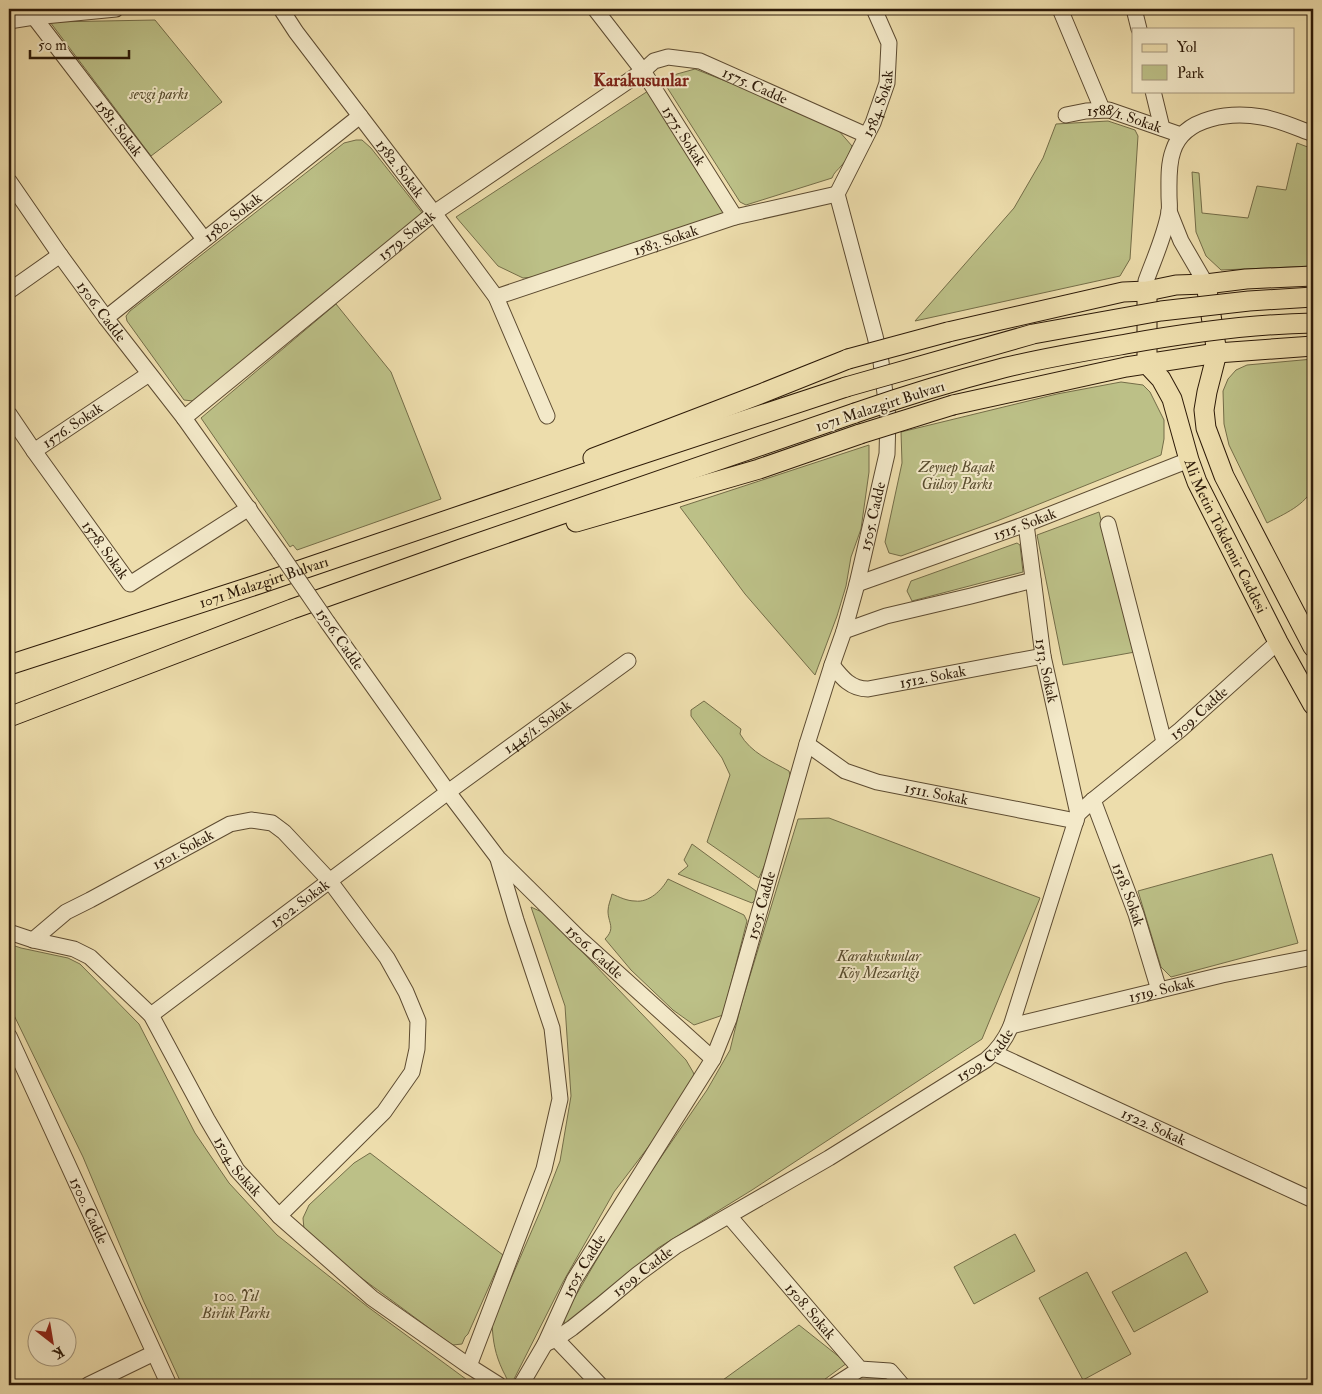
<svg xmlns="http://www.w3.org/2000/svg" width="1322" height="1394" viewBox="0 0 1322 1394" font-family="'IM FELL Double Pica',serif">
	<rect width="100%" height="100%" fill="#edddac"/>
	<filter id="stains"><feTurbulence type="fractalNoise" baseFrequency=".004" numOctaves="4"/><feColorMatrix values="0 0 0 0 .2 0 0 0 0 .09 0 0 0 0 .02 0 0 0 .5 -.17"/></filter>
	<radialGradient id="worn" r=".72"><stop offset=".6" stop-color="#630" stop-opacity="0"/><stop offset="1" stop-color="#630" stop-opacity=".3"/></radialGradient>
	<g fill="#bcc087" stroke="#746d48">
		<polygon points="155,20 222,102 151,156 50,22"/>
		<path d="M 695,69 L 832,123 L 852,146 C 850,152 847,160 842,165 C 838,170 834,172 832,178 L 746,205 L 740,202 L 663,81 L 677,74 Z"/>
		<polygon points="648,91 725,212 720,216 533,277 523,278 498,266 456,217"/>
		<polygon points="1108,121 1135,130 1138,136 1130,259 1120,276 915,321 1014,208 1043,158 1056,124"/>
		<polygon points="356,140 362,140 371,148 423,214 420,220 193,401 184,400 127,321 126,316 130,311 344,143"/>
		<polygon points="1297,143 1313,149 1313,266 1221,270 1206,256 1196,232 1192,172 1199,173 1202,213 1248,218 1257,186 1286,190"/>
		<polygon points="336,304 391,372 441,499 297,550 293,545 290,547 201,418"/>
		<path d="M 1313,359 L 1313,487 C 1306,505 1284,514 1267,523 L 1229,445 L 1224,424 L 1223,391 L 1228,379 L 1236,370 L 1247,365 Z"/>
		<polygon points="1121,382 1143,385 1150,392 1164,420 1164,439 1161,455 997,521 901,556 889,553 885,542 902,463 901,432 1057,394"/>
		<polygon points="869,445 869,472 861,529 851,557 846,586 837,616 815,675 745,594 680,507"/>
		<polygon points="1099,512 1135,652 1063,665 1037,535"/>
		<polygon points="1017,543 1020,545 1023,572 912,601 907,591 911,581"/>
		<path d="M 704,701 L 741,729 L 740,734 C 751,753 771,761 789,771 L 791,779 L 773,846 L 759,878 L 707,842 L 730,775 L 722,758 L 691,716 L 691,710 Z"/>
		<polygon points="829,818 1040,898 982,1039 752,1190 658,1248 575,1318 564,1325 565,1314 631,1201 707,1090 730,1050 741,1005 798,819"/>
		<polygon points="692,844 756,891 756,899 752,903 678,874 688,866 684,860"/>
		<polygon points="1272,854 1298,943 1171,977 1161,967 1138,891"/>
		<path d="M 668,879 L 744,915 L 747,921 L 723,1015 L 694,1025 L 673,1010 L 631,970 L 605,939 C 616,928 608,923 608,911 C 608,905 611,899 612,894 C 619,897 627,901 635,901 C 649,903 662,890 668,879 Z"/>
		<path d="M 531,907 L 546,914 L 686,1060 L 693,1072 L 695,1077 L 682,1101 L 646,1150 L 614,1192 L 563,1282 L 511,1385 C 507,1381 506,1376 503,1371 C 495,1354 493,1342 492,1323 L 542,1207 L 560,1161 L 571,1096 L 565,1006 Z"/>
		<polygon points="9,944 21,948 68,958 80,964 139,1024 195,1133 229,1183 277,1235 368,1307 474,1385 182,1385 143,1300 83,1157 9,1005"/>
		<polygon points="370,1153 503,1255 468,1334 465,1337 462,1344 453,1345 448,1342 333,1257 304,1229 303,1218 309,1205 354,1163"/>
		<polygon points="1015,1234 1035,1271 974,1304 954,1267"/>
		<polygon points="1186,1252 1208,1292 1134,1332 1112,1292"/>
		<polygon points="1087,1272 1131,1354 1083,1380 1039,1298"/>
		<polygon points="799,1325 847,1363 817,1385 716,1385"/>
	</g>
	<g fill="none" stroke-linecap="round" stroke-linejoin="round">
		<defs>
			<g id="minor">
				<path id="s1" d="M 281,9 L 296,32 L 434,213 L 496,297 L 547,416"/>
				<path id="s2" d="M 595,9 L 643,71 L 735,217"/>
				<polyline points="1060,9 1102,109"/>
				<polyline points="1134,9 1139,29"/>
				<path id="s3" d="M 34,17 L 204,239"/>
				<polyline points="9,21 34,17 116,9"/>
				<polyline points="1153,91 1162,128"/>
				<path id="s4" d="M 1066,115 L 1086,111 L 1109,110 L 1181,135"/>
				<path id="s5" d="M 9,181 L 60,255 L 106,318 L 184,418 L 280,553"/>
				<path id="s6" d="M 837,194 L 873,123 L 887,83 L 889,43 L 874,9"/>
				<polyline points="1169,211 1181,241 1206,284"/>
				<polyline points="9,291 60,255"/>
				<path d="M 1147,291 L 1146,281 C 1154,259 1165,235 1169,212 C 1170,207 1169,201 1169,196 C 1169,181 1168,165 1173,151 C 1184,116 1232,112 1262,117 C 1280,120 1297,128 1313,134"/>
				<path id="s7" d="M 496,297 L 735,217 L 837,194"/>
				<path id="s8" d="M 106,318 L 360,116"/>
				<path id="s9" d="M 9,414 L 34,451 L 149,374"/>
				<path id="s10" d="M 184,418 L 434,213 L 643,71 L 654,61 L 668,57 L 700,61 L 866,135"/>
				<path id="s11" d="M 34,451 L 130,584 L 249,508"/>
				<path id="s12" d="M 1026,524 L 1043,656 L 1078,814"/>
				<polyline points="1108,524 1164,742"/>
				<path id="s13" d="M 857,584 L 1026,524 L 1189,460"/>
				<path id="s14" d="M 328,623 L 448,792 L 498,858 L 579,938 L 713,1059"/>
				<polyline points="844,631 886,616 971,596 1033,580"/>
				<path id="s15" d="M 832,665 C 842,678 851,689 868,689 L 1043,656"/>
				<path id="s16" d="M 807,744 L 845,771 L 877,782 L 1076,821"/>
				<path id="s17" d="M 1093,800 L 1136,914 L 1159,990"/>
				<path id="s18" d="M 9,932 L 33,940 L 74,949 L 90,957 L 151,1015 L 207,1119 L 237,1170 L 279,1216 L 372,1298 L 469,1366 L 499,1385"/>
				<path id="s19" d="M 33,940 L 66,912 L 90,900 L 230,824 L 251,820 L 272,823 L 284,832 L 329,880 L 387,958 L 406,992 L 418,1021 L 417,1049 L 412,1072 L 384,1112 L 279,1216"/>
				<path id="s20" d="M 151,1015 L 448,792 L 628,661"/>
				<path id="s21" d="M 1011,1026 L 1222,975 L 1313,957"/>
				<path id="s22" d="M 9,1036 L 169,1385"/>
				<path id="s23" d="M 994,1053 L 1313,1200"/>
				<path id="s24" d="M 729,1216 L 860,1369 L 890,1371 L 902,1385"/>
				<polyline points="556,1339 600,1385"/>
				<path id="s25" d="M 545,1344 L 556,1339 L 572,1328 L 602,1304 L 638,1274 L 676,1246 L 829,1158 L 986,1060 C 998,1050 1005,1040 1011,1026 L 1078,814 L 1093,800 L 1180,730 L 1278,642"/>
				<polyline points="469,1366 544,1169 560,1099 552,1028 516,920 498,859"/>
				<polyline points="88,1385 154,1353"/>
				<path id="s26" d="M 521,1385 L 545,1344 L 574,1280 L 713,1059 L 729,1019 L 807,744 L 832,665 L 844,631 L 857,584 L 887,454 L 888,417 L 881,362 L 875,336 L 837,194"/>
				<polyline points="835,1385 860,1369"/>
			</g>
			<g id="major">
				<polyline points="1206,284 1217,353 1207,392 1204,410 1206,428 1224,476 1313,647"/>
				<polyline points="1147,298 1147,355"/>
				<polyline points="948,332 1123,292 1147,291 1176,285 1206,284 1246,279 1313,276"/>
				<path id="s27" d="M 1147,364 L 1161,379 L 1172,399 L 1189,460 L 1197,482 L 1278,642 L 1313,705"/>
				<polyline points="953,405 1126,367 1217,353 1313,346"/>
				<polyline points="593,458 763,393 848,359"/>
				<polyline points="576,522 759,469 860,434"/>
				<path id="s28" d="M 9,665 L 259,584 L 618,462 L 846,387"/>
				<polyline points="9,717 292,609 461,549 855,413"/>
			</g>
		</defs>
		<use href="#minor" stroke="#5d4b31" stroke-width="17"/>
		<use href="#major" stroke="#2d1a08" stroke-width="21"/>
		<use href="#minor" stroke="#f3e9c9" stroke-width="15"/>
		<use href="#major" stroke="#edddac" stroke-width="19"/>
		<defs>
			<polyline id="minor-bridge" points="280,553 328,623"/>
			<g id="major-bridge">
				<polyline points="848,359 948,332"/>
				<polyline points="846,387 1033,334 1161,311 1249,301 1313,297"/>
				<path d="M 855,413 C 904,396 953,381 1003,368 C 1043,358 1085,351 1126,344 C 1187,333 1250,324 1313,323"/>
				<polyline points="860,434 953,405"/>
			</g>
		</defs>
		<use href="#minor-bridge" stroke="#5d4b31" stroke-width="17" stroke-linecap="butt"/>
		<use href="#major-bridge" stroke="#2d1a08" stroke-width="21" stroke-linecap="butt"/>
		<use href="#minor-bridge" stroke="#f3e9c9" stroke-width="15"/>
		<use href="#major-bridge" stroke="#edddac" stroke-width="19"/>
	</g>
	<g text-anchor="middle" stroke-width="4" stroke-linejoin="round" paint-order="stroke">
		<g font-size="15" fill="#2d1a08" stroke="#f3e9c9">
			<text dy="5" stroke="none"><textPath href="#s10" startOffset="698">1575. Cadde</textPath></text>
			<text dy="5" stroke="none"><textPath href="#s6" startOffset="100">1584. Sokak</textPath></text>
			<text dy="5" stroke="none"><textPath href="#s4" startOffset="60">1588/1. Sokak</textPath></text>
			<text dy="5" stroke="none"><textPath href="#s3" startOffset="140">1581. Sokak</textPath></text>
			<text dy="5" stroke="none"><textPath href="#s2" startOffset="155">1575. Sokak</textPath></text>
			<text dy="5" stroke="none"><textPath href="#s1" startOffset="199">1582. Sokak</textPath></text>
			<text dy="5" stroke="none"><textPath href="#s8" startOffset="162">1580. Sokak</textPath></text>
			<text dy="5" stroke="none"><textPath href="#s10" startOffset="288">1579. Sokak</textPath></text>
			<text dy="5" stroke="none"><textPath href="#s7" startOffset="179">1583. Sokak</textPath></text>
			<text dy="5" stroke="none"><textPath href="#s5" startOffset="160">1506. Cadde</textPath></text>
			<text transform="translate(880 406) rotate(-18)" y="5">1071 Malazgirt Bulvarı</text>
			<text dy="5" stroke="none"><textPath href="#s9" startOffset="91">1576. Sokak</textPath></text>
			<text dy="5" stroke="none"><textPath href="#s26" startOffset="945">1505. Cadde</textPath></text>
			<text dy="5" stroke="none"><textPath href="#s13" startOffset="178">1515. Sokak</textPath></text>
			<text dy="5" stroke="none"><textPath href="#s27" startOffset="191">Ali Metin Tokdemir Caddesi</textPath></text>
			<text dy="5" stroke="none"><textPath href="#s11" startOffset="122">1578. Sokak</textPath></text>
			<text dy="5" stroke="none"><textPath href="#s28" startOffset="268">1071 Malazgirt Bulvarı</textPath></text>
			<text transform="translate(340 639) rotate(55)" y="5">1506. Cadde</text>
			<text dy="5" stroke="none"><textPath href="#s12" startOffset="148">1513. Sokak</textPath></text>
			<text dy="5" stroke="none"><textPath href="#s15" startOffset="111">1512. Sokak</textPath></text>
			<text dy="5" stroke="none"><textPath href="#s25" startOffset="948">1509. Cadde</textPath></text>
			<text dy="5" stroke="none"><textPath href="#s20" startOffset="482">1445/1. Sokak</textPath></text>
			<text dy="5" stroke="none"><textPath href="#s16" startOffset="141">1511. Sokak</textPath></text>
			<text dy="5" stroke="none"><textPath href="#s19" startOffset="176">1501. Sokak</textPath></text>
			<text dy="5" stroke="none"><textPath href="#s17" startOffset="101">1518. Sokak</textPath></text>
			<text dy="5" stroke="none"><textPath href="#s20" startOffset="186">1502. Sokak</textPath></text>
			<text dy="5" stroke="none"><textPath href="#s26" startOffset="540">1505. Cadde</textPath></text>
			<text dy="5" stroke="none"><textPath href="#s14" startOffset="425">1506. Cadde</textPath></text>
			<text dy="5" stroke="none"><textPath href="#s21" startOffset="155">1519. Sokak</textPath></text>
			<text dy="5" stroke="none"><textPath href="#s25" startOffset="528">1509. Cadde</textPath></text>
			<text dy="5" stroke="none"><textPath href="#s23" startOffset="176">1522. Sokak</textPath></text>
			<text dy="5" stroke="none"><textPath href="#s18" startOffset="344">1504. Sokak</textPath></text>
			<text dy="5" stroke="none"><textPath href="#s22" startOffset="192">1500. Cadde</textPath></text>
			<text dy="5" stroke="none"><textPath href="#s26" startOffset="135">1505. Cadde</textPath></text>
			<text dy="5" stroke="none"><textPath href="#s25" startOffset="122">1509. Cadde</textPath></text>
			<text dy="5" stroke="none"><textPath href="#s24" startOffset="125">1508. Sokak</textPath></text>
		</g>
		<g font-size="15" font-style="italic" fill="#584c2e" stroke="#f3e9c9">
			<text x="159" y="99">sevgi parkı</text>
			<text x="957" y="472">Zeynep Başak<tspan x="957" dy="17">Gülsoy Parkı</tspan></text>
			<text x="879" y="961">Karakuskunlar<tspan x="879" dy="17">Köy Mezarlığı</tspan></text>
			<text x="236" y="1301">100. Yıl<tspan x="236" dy="17">Birlik Parkı</tspan></text>
		</g>
		<g font-size="18" font-weight="bold" fill="#7a1f14" stroke="#f3e9c9">
			<text x="641" y="86">Karakusunlar</text>
		</g>
	</g>
	<rect width="1322" height="1394" fill="none" stroke="#edddac" stroke-width="30"/>
	<rect x="10" y="10" width="1302" height="1374" fill="none" stroke="#2d1a08" stroke-width="2.5"/>
	<rect x="15" y="15" width="1292" height="1364" fill="none" stroke="#2d1a08"/>
	<rect x="1132" y="28" width="162" height="65" fill="#f3e9c9" stroke="#a4967c"/>
	<rect x="1142" y="44" width="25" height="8" fill="#edddac" stroke="#a4967c"/>
	<text x="1177" y="52" font-size="15" fill="#2d1a08">Yol</text>
	<rect x="1142" y="65" width="25" height="15" fill="#bcc087" stroke="#a4967c"/>
	<text x="1177" y="78" font-size="15" fill="#2d1a08">Park</text>
	<g transform="translate(52 1342) rotate(149)"><circle r="24" fill="#f3e9c9" stroke="#a4967c"/>
	<path d="M0-4L9 19L0 12L-9 19Z" fill="#8f2418"/>
	<text y="-8" font-size="14" font-weight="bold" text-anchor="middle" fill="#2d1a08">K</text>
	</g>
	<path d="M30 50v8h99v-8" fill="none" stroke="#2d1a08" stroke-width="2.5"/>
	<text x="38" y="50" font-size="15" fill="#2d1a08" stroke="#f3e9c9" stroke-width="4" paint-order="stroke">50 m</text>
	<rect width="100%" height="100%" filter="url(#stains)"/>
	<rect width="100%" height="100%" fill="url(#worn)"/>
</svg>
